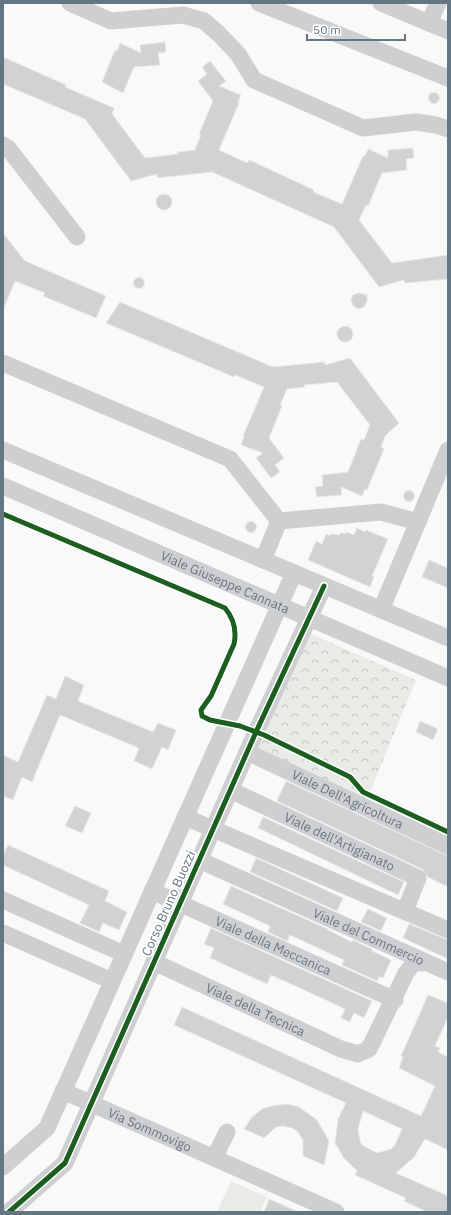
<svg xmlns="http://www.w3.org/2000/svg" width="451" height="1215" viewBox="0 0 451 1215" font-family="'IBM Plex Sans',sans-serif">
	<defs>
		<pattern id="park-crowns" width="20" height="18" patternUnits="userSpaceOnUse"><rect width="20" height="18" fill="#e8ebe6"/><path d="M2 6a3 3 0 1 1 6 0M12 15a3 3 0 1 1 6 0" fill="none" stroke="#c0c3c0"/></pattern>
	</defs>
	<rect width="100%" height="100%" fill="#f9f9f9"/>
	<polygon fill="#e8ebe6" points="231,1181 267,1197 260,1212 217,1212"/>
	<polygon fill="url(#park-crowns)" points="311,634 416,680 365,804 256,753"/>
	<g fill="#d0d2d3" stroke="#e8e8e8" fill-rule="evenodd">
		<polygon points="165,42 166,52 158,53 160,65 134,67 123,93 102,82 115,50 117,51 120,43 141,53 140,45"/>
		<polygon points="3,57 66,85 65,87 114,108 112,114 145,158 178,154 177,152 195,150 201,135 199,134 213,101 198,81 207,74 202,67 210,61 226,81 219,86 241,95 238,102 239,103 219,150 247,163 249,160 258,164 314,190 313,192 342,204 363,156 365,156 368,149 388,158 388,150 413,148 414,158 406,159 407,170 382,173 368,206 366,205 359,220 392,263 448,255 448,279 405,283 404,280 379,287 334,227 212,172 157,178 157,174 131,181 85,119 3,84"/>
		<circle cx="434" cy="98" r="5.5"/>
		<circle cx="164" cy="202" r="8"/>
		<polygon points="3,233 25,261 106,296 96,318 43,296 45,293 15,281 3,310"/>
		<circle cx="139" cy="283" r="5.5"/>
		<polygon points="359,293 367,295 367,301 364,307 359,309 353,306 351,300 353,295"/>
		<polygon points="120,302 273,367 325,362 325,365 350,358 399,423 385,436 381,447 384,449 367,490 365,489 362,496 341,487 342,495 317,497 315,487 323,486 322,475 348,472 361,439 364,440 370,425 337,382 304,385 305,387 287,389 280,405 282,406 269,438 284,458 275,465 280,472 271,478 256,458 263,453 241,445 244,437 243,436 264,387 235,375 234,377 106,323"/>
		<circle cx="345" cy="334" r="8"/>
		<circle cx="409" cy="496" r="5.5"/>
		<circle cx="251" cy="527" r="5.5"/>
		<polygon points="357,528 365,532 366,530 388,539 372,576 374,577 370,587 308,560 316,541 322,544 326,534 330,536 331,534 340,535 341,532 345,534 346,532 354,535"/>
		<polygon points="429,560 448,568 448,588 422,577"/>
		<polygon points="65,676 84,685 78,701 153,732 158,723 176,730 168,750 162,747 152,769 134,761 139,748 60,715 32,782 22,777 13,800 3,796 3,755 18,762 47,695 56,699"/>
		<polygon points="420,721 438,729 433,740 416,732"/>
		<polygon points="286,781 448,856 448,887 428,877 422,869 277,801"/>
		<polygon points="75,806 91,813 82,833 65,826"/>
		<polygon points="263,817 404,882 398,895 258,828"/>
		<polygon points="8,845 109,891 105,901 127,912 119,930 103,923 99,932 80,923 89,905 3,865 3,856"/>
		<polygon points="256,858 343,898 337,911 250,872"/>
		<polygon points="231,886 328,929 328,930 352,942 353,940 372,949 372,951 391,960 383,978 379,977 377,981 342,965 344,960 290,935 287,941 268,932 270,926 223,904"/>
		<polygon points="368,909 387,918 381,931 361,922"/>
		<polygon points="409,924 448,940 448,959 403,938"/>
		<polygon points="211,928 372,1001 364,1018 354,1013 350,1022 341,1018 345,1009 300,988 271,975 267,984 210,958 214,948 204,944"/>
		<path d="M 428,995 L 448,1003 L 448,1017 L 435,1046 L 440,1048 L 438,1052 L 448,1057 L 448,1150 L 425,1139 L 414,1157 L 396,1173 L 448,1196 L 448,1212 L 427,1212 L 404,1201 L 406,1198 L 355,1175 L 357,1171 L 344,1158 L 335,1143 L 338,1119 L 346,1103 L 174,1025 L 182,1007 L 421,1116 L 435,1086 L 399,1068 L 403,1057 L 401,1056 ZM 363,1111 L 402,1129 L 395,1145 L 391,1149 L 377,1153 L 362,1145 L 360,1141 L 358,1129 Z"/>
		<polygon points="287,1104 299,1107 317,1120 329,1141 324,1165 303,1156 303,1140 298,1132 292,1128 283,1126 276,1127 264,1138 244,1129 252,1117 262,1109 272,1106"/>
		<polygon points="269,1199 299,1212 264,1212"/>
	</g>
	<g fill="none" stroke-linecap="round" stroke-linejoin="round">
		<g stroke="#cecfd0" stroke-width="17">
			<polyline points="70,3 111,21 183,15 204,21 219,34 238,54 254,80 363,128 416,122 436,125 448,129"/>
			<polyline points="259,3 448,78"/>
			<polyline points="381,3 448,31"/>
			<polyline points="429,23 438,3"/>
			<polyline points="3,145 8,148 77,237"/>
			<polyline points="3,363 230,459 279,521 381,512 418,522"/>
			<polyline points="3,450 448,638"/>
			<path id="s1" d="M 3,486 L 448,678"/>
			<polyline points="263,560 279,521"/>
			<polyline points="381,610 448,450"/>
			<path id="s2" d="M 247,752 L 448,846"/>
			<path id="s3" d="M 230,790 L 418,878 L 405,911"/>
			<polyline points="185,817 448,930"/>
			<path id="s4" d="M 199,860 L 448,972"/>
			<path id="s5" d="M 152,891 L 395,1000"/>
			<polyline points="3,900 124,954"/>
			<polyline points="3,933 112,981"/>
			<path id="s6" d="M 154,962 L 341,1049 L 358,1054 L 369,1049 L 406,973 L 414,963 L 427,963"/>
			<path id="s7" d="M 63,1091 L 336,1212"/>
			<polyline points="214,1158 227,1132"/>
			<polyline points="3,1167 47,1128 294,573"/>
			<polyline points="9,1212 65,1163 256,732 324,586"/>
		</g>
		<defs>
			<g id="cycleway">
				<path d="M 3,514 L 225,608 C 234,619 237,630 234,644 L 211,696 L 201,710 L 202,716 L 210,720 L 240,726 L 264,735 L 350,777 L 363,792 L 448,832"/>
				<polyline points="9,1212 65,1163 256,732 324,586"/>
			</g>
		</defs>
		<use href="#cycleway" stroke="#fff" stroke-width="8"/>
		<use href="#cycleway" stroke="#1b5e20" stroke-width="5"/>
	</g>
	<g text-anchor="middle" stroke-width="4" stroke-linejoin="round" paint-order="stroke">
		<g font-size="13" fill="#657683" stroke="#fff">
			<text dy="5" stroke="none"><textPath href="#s1" startOffset="242">Viale Giuseppe Cannata</textPath></text>
			<text dy="5" stroke="none"><textPath href="#s2" startOffset="111">Viale Dell'Agricoltura</textPath></text>
			<text dy="5" stroke="none"><textPath href="#s3" startOffset="121">Viale dell'Artigianato</textPath></text>
			<text transform="translate(168 903) rotate(-66)" y="5">Corso Bruno Buozzi</text>
			<text dy="5" stroke="none"><textPath href="#s4" startOffset="186">Viale del Commercio</textPath></text>
			<text dy="5" stroke="none"><textPath href="#s5" startOffset="133">Viale della Meccanica</textPath></text>
			<text dy="5" stroke="none"><textPath href="#s6" startOffset="112">Viale della Tecnica</textPath></text>
			<text dy="5" stroke="none"><textPath href="#s7" startOffset="95">Via Sommovigo</textPath></text>
		</g>
	</g>
	<rect width="451" height="1215" fill="none" stroke="#657683" stroke-width="8"/>
	<path d="M307 34v6h98v-6" fill="none" stroke="#657683" stroke-width="2"/>
	<text x="313" y="34" font-size="12" fill="#657683" stroke="#ffffff" stroke-width="3" paint-order="stroke">50 m</text>
</svg>
